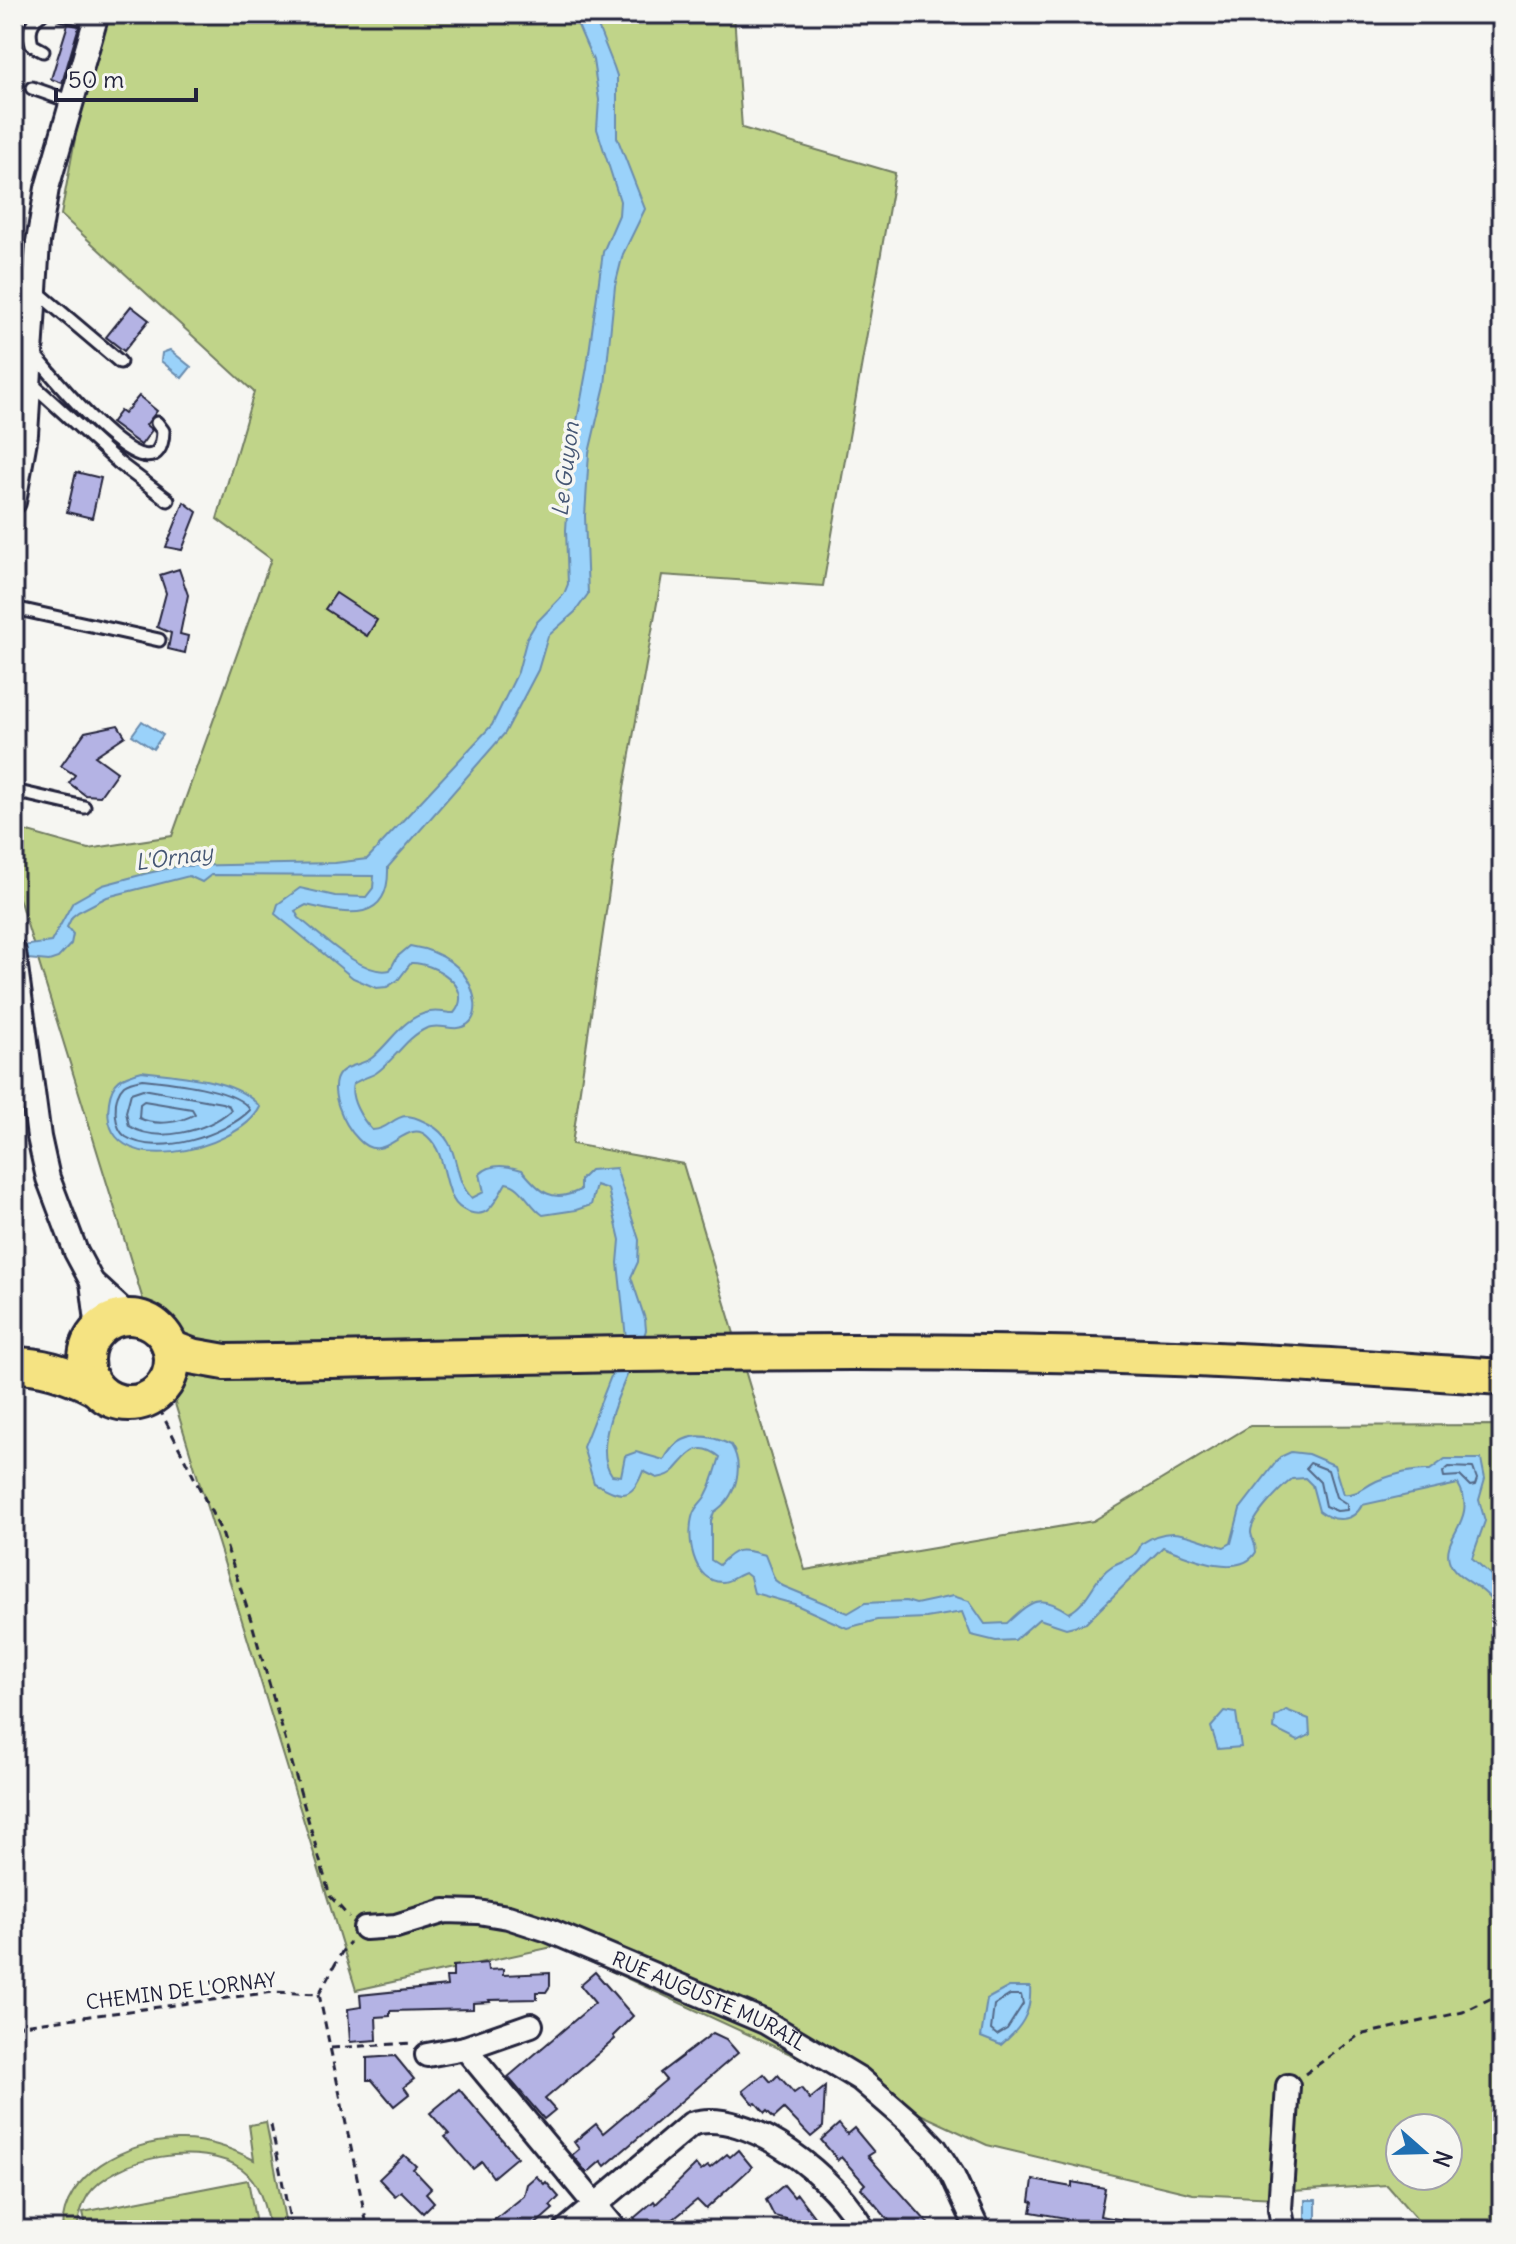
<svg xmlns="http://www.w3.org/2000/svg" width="1516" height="2244" viewBox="0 0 1516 2244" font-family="Delius,sans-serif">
	<rect width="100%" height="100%" fill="#f6f6f2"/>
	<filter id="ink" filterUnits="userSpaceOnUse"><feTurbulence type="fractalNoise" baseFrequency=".0125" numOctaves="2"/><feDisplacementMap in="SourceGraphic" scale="16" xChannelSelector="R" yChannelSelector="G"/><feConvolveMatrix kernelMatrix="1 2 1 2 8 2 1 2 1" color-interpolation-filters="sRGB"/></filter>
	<g filter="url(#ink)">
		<g fill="#c0d489" stroke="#717b62" stroke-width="2" fill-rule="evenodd">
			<path d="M 98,14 L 734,14 L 742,128 L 895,173 L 823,586 L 662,575 L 625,782 L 572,1144 L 683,1164 L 805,1570 L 1093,1521 L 1250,1426 L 1502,1425 L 1502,2230 L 1426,2230 L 1387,2185 L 1277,2192 L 1276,2198 L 1193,2194 L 987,2145 L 557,1946 L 356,1990 L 14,882 L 14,828 L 88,849 L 172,836 L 271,559 L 217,519 L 254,392 L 61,215 ZM 1400,2128 L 1448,2128 L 1448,2176 L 1400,2176 Z"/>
			<path d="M 266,2122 L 287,2230 L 270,2230 C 265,2209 261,2183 242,2169 C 203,2141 115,2156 88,2195 C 81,2206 79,2217 77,2230 L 62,2230 C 62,2174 127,2141 178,2140 C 206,2139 230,2147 254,2160 L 249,2125 Z"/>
			<polygon points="248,2180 257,2230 87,2230 83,2212"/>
		</g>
		<g fill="#9ad2fa" stroke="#6a8cae" stroke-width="2">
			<path d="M 573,14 L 593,14 L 614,67 L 617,76 L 617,137 L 645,209 L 623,254 L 615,286 L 605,385 L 589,453 L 585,516 L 588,594 L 575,612 L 548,636 L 538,670 L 505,733 L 388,867 C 390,925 346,914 306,905 L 295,911 L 299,918 C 320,934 363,977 390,970 L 397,957 L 410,946 C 442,951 470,968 475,1002 C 476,1009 475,1019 468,1024 C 455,1034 441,1022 427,1028 C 406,1037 394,1061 376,1073 C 369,1077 360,1079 353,1084 C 349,1099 362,1119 372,1130 C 387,1130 393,1117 406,1116 C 415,1116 421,1120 429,1124 C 464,1143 449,1175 472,1198 L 484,1192 L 480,1174 C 492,1162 508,1166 522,1170 C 540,1192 552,1204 580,1190 L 580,1180 L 590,1170 L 616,1168 L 639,1240 L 638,1262 L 631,1277 L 645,1319 L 646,1330 C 635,1365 587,1442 612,1475 L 621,1476 L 625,1456 L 636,1452 L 664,1460 C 679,1431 704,1432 731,1445 C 745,1467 736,1498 714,1512 L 711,1521 L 711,1560 L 719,1565 C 737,1546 741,1549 765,1555 L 775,1580 L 783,1586 L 848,1613 L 865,1603 L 906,1601 L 916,1604 L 953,1596 L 969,1601 L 985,1624 L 1007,1623 C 1031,1601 1039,1592 1069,1613 C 1089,1603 1093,1578 1112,1566 C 1123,1559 1137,1559 1141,1544 C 1173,1522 1190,1538 1224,1547 L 1231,1543 L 1240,1509 L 1280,1457 L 1291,1452 L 1308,1454 L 1334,1465 L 1343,1494 C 1357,1496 1366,1485 1379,1480 C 1395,1474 1412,1469 1430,1470 L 1445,1459 L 1481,1459 L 1485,1479 L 1479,1500 L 1485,1521 L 1472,1558 L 1502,1585 L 1502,1612 C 1495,1606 1492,1599 1485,1593 C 1475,1583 1453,1576 1449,1560 C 1442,1536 1479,1519 1458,1484 L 1362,1505 C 1353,1523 1333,1522 1319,1511 L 1312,1485 L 1305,1478 L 1292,1479 C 1281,1488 1250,1518 1251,1533 C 1252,1540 1256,1543 1256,1552 C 1240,1580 1186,1556 1163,1547 L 1086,1623 L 1066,1628 L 1039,1619 L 1015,1640 L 996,1641 L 971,1635 L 962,1612 L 926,1618 L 877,1620 L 847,1628 L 794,1604 L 754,1593 L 750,1577 L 745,1573 C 737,1575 730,1582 722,1582 C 692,1582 686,1535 693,1514 C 696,1505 704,1501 707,1493 C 713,1482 716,1469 720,1457 C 697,1439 689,1455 675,1470 C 671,1475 663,1477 657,1478 L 643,1471 C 631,1503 620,1496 594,1483 L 583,1447 L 626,1338 L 618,1263 L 620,1240 L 608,1189 L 596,1185 L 591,1205 L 576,1210 L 543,1215 C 529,1206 522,1185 506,1183 C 501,1191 496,1202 489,1209 C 479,1219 459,1211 453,1199 C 443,1179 445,1153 428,1137 C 406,1115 385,1169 358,1139 C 345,1126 325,1088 341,1072 C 349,1064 364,1065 373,1057 C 393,1040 403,1017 430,1012 C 438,1010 446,1013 454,1013 C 476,987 433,962 411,963 L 398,980 L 387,987 L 376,988 L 353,978 L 275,914 L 278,904 L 300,888 L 335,896 L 366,897 L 373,888 L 374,876 L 211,875 L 202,882 L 189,876 L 107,897 L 78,912 L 72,917 L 67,927 L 73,934 L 71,944 L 58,958 L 49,961 L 27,959 L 14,964 L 14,947 L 51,942 L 73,902 L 103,885 L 144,874 L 179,866 L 335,863 L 367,859 L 492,725 L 518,672 L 527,638 L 536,623 L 564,594 L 568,584 L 566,530 L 571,454 L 587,367 L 603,252 L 619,215 L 620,201 L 597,129 L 599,100 L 593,60 Z"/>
			<polygon points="170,350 191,367 182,378 161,361 162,353"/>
			<polygon points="142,721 163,735 153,749 132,735"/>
			<path d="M 142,1071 C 178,1076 237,1078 260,1107 C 240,1150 97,1186 109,1102 C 112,1080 123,1076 142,1071 Z"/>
			<polygon points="1286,1710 1309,1719 1310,1735 1298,1741 1274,1729 1275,1717"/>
			<polygon points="1225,1711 1236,1713 1241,1747 1218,1749 1211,1727"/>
			<path d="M 1009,1987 L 1030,1987 C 1032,2013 1021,2028 1001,2045 L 981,2037 L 987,1999 Z"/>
			<rect x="1305" y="2200" width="11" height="25"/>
		</g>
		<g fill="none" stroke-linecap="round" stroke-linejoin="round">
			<g stroke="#526887" stroke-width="2">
				<path d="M 142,1079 C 167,1082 238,1088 250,1110 C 226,1135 158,1157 126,1137 C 113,1128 112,1096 124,1085 C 129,1081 136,1080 142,1079 Z"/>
				<path d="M 143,1089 L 222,1103 L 229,1106 L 231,1110 C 207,1131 158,1144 129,1126 L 126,1112 L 131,1093 Z"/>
				<path d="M 144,1101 L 192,1109 L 195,1114 C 180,1123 156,1126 139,1118 L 140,1104 Z"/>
				<polygon points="1310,1463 1328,1470 1336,1497 1347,1504 1347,1510 1337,1511 1325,1506 1320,1482 1306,1468"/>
				<polygon points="1449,1467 1473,1468 1477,1479 1475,1485 1470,1486 1460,1476 1444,1477 1443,1472"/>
				<polygon points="1010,1995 1021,1995 1023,2004 1007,2029 997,2035 991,2030 994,2005"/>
			</g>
		</g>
		<g fill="#b4b3e4" stroke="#22223b" stroke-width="2">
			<polygon points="68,24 79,26 62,83 51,79"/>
			<polygon points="131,306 149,320 124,351 106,337"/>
			<polygon points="139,396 157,411 146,425 152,430 141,445 111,423 120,411 124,414"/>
			<polygon points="76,472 101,478 92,518 67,512"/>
			<polygon points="184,502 197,512 182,550 166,547"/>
			<polygon points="179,569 188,595 180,634 188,636 185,653 168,649 171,633 157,627 166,593 160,575"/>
			<polygon points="336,593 377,620 367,636 325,609"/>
			<polygon points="118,725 125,736 95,756 117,772 100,796 85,795 69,783 75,775 61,766 85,732"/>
			<polygon points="487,1963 488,1970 503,1969 503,1975 550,1973 550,1986 546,1992 537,1992 537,1999 489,2000 490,2002 473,2003 473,2009 390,2011 390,2016 376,2017 377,2040 350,2042 348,2009 361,2007 360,1995 447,1986 446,1977 453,1977 453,1966"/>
			<polygon points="595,1972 633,2016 613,2036 615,2039 545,2099 555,2110 544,2119 508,2077 595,2003 580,1985"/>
			<polygon points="713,2033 726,2039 738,2053 605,2166 601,2161 587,2173 572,2155 579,2149 574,2142 596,2124 603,2133 666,2080 660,2073"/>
			<polygon points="395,2056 414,2079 404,2087 409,2094 394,2106 372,2080 367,2080 367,2058"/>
			<polygon points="764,2074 771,2082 778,2075 794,2093 801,2088 810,2099 825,2087 823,2127 811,2137 784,2109 774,2118 767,2111 765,2113 756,2103 754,2104 743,2091"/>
			<polygon points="459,2089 517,2157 493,2177 482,2162 473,2169 445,2137 449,2134 430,2113"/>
			<polygon points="839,2124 847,2134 854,2128 874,2152 868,2156 934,2230 897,2230 861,2188 865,2184 841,2157 838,2160 821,2140"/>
			<polygon points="738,2150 752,2167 706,2209 697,2200 660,2230 645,2230 634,2218 654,2201 656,2204 696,2165 701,2171 708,2166 710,2168 727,2154 730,2157"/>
			<polygon points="404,2155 416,2166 413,2169 431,2188 426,2193 434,2202 423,2213 401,2191 395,2196 379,2179"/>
			<polygon points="536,2176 544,2184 546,2182 559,2197 550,2206 553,2209 529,2230 482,2230 524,2196 527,2184"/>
			<polygon points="1033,2180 1072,2187 1072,2182 1105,2188 1100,2216 1137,2222 1136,2230 1064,2230 1066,2218 1031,2212 1033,2202 1030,2201"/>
			<polygon points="784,2185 794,2197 797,2194 824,2230 796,2230 786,2219 774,2216 766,2200"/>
		</g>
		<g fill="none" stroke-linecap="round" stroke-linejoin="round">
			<defs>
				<g id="lane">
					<path d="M 42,14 C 30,22 28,31 32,45 L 43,51"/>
					<polyline points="62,14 96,21"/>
					<polyline points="32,88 72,102"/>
					<polyline points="14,294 35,290 120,362"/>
					<path d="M 34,354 C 48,370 160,512 163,431 L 157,423"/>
					<polyline points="29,381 119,463 168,500"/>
					<polyline points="14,608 159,640"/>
					<polyline points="14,791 84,807"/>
				</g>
				<g id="street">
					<polyline points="14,502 26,434 38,242 47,188 97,14"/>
					<polyline points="14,952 39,1137 48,1178 76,1252 92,1282 130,1317"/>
					<polyline points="92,1282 98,1329"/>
					<path id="s1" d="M 365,1928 L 396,1926 L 445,1911 L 478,1912 L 508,1917 L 548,1930 L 765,2022 L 860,2079 L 912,2124 L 935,2148 L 953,2176 L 978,2230"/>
					<polyline points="531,2025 465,2048 616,2230"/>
					<polyline points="427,2055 465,2048"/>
					<path d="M 566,2230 L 691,2124 C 747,2105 840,2181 863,2230"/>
					<polyline points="1284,2230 1280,2209 1288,2086"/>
				</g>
				<g id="primary">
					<circle cx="129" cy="1360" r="43"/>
					<path d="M 170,1348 L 191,1356 L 225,1362 C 499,1357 773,1348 1047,1354 C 1199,1357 1350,1367 1502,1377"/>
					<path d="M 14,1365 C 42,1365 69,1374 94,1387"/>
				</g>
			</defs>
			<use href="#lane" stroke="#22223b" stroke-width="17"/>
			<use href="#street" stroke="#22223b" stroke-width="28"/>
			<use href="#primary" stroke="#22223b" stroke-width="40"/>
			<g stroke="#22223b" stroke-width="3" stroke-dasharray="8 6" stroke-linecap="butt">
				<polyline points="153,1396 222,1533 251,1620 330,1896 349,1917"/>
				<polyline points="319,1994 368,2230"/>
				<polyline points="14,2026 273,1992 319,1994 343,1950 350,1942"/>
				<polyline points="331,2048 411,2043"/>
				<polyline points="1305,2074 1359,2035 1463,2012 1502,1993"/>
				<polyline points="271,2125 292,2230"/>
			</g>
			<use href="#lane" stroke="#f6f6f2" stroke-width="11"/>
			<use href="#street" stroke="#f6f6f2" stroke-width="22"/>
			<use href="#primary" stroke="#f5e382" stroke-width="34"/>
		</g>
	</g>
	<g text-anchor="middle" stroke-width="7" stroke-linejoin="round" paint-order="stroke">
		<g font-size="20" fill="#22223b" stroke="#f6f6f2">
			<text transform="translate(181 1991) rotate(-7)" y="7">CHEMIN DE L'ORNAY</text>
			<text dy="7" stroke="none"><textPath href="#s1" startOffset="364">RUE AUGUSTE MURAIL</textPath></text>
		</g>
		<g font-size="22" font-style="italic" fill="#465774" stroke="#f6f6f2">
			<text transform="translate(565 469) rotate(-83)" y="8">Le Guyon</text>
			<text transform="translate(174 857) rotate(-8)" y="8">L'Ornay</text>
		</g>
	</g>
	<rect width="1516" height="2244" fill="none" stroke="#f6f6f2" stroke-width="48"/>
	<rect x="24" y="24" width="1468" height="2196" fill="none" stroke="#22223b" stroke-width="3" filter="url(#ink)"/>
	<g transform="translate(1424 2152) rotate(110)"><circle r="38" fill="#f6f6f2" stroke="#a1a1a9" stroke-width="2"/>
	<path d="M0-6L14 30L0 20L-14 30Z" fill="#1f6fb2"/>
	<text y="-12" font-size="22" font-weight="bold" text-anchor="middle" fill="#22223b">N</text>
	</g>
	<path d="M56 88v12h140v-12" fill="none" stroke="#22223b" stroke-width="4"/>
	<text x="68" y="88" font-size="24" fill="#22223b" stroke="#f6f6f2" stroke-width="6" paint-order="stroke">50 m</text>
</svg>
